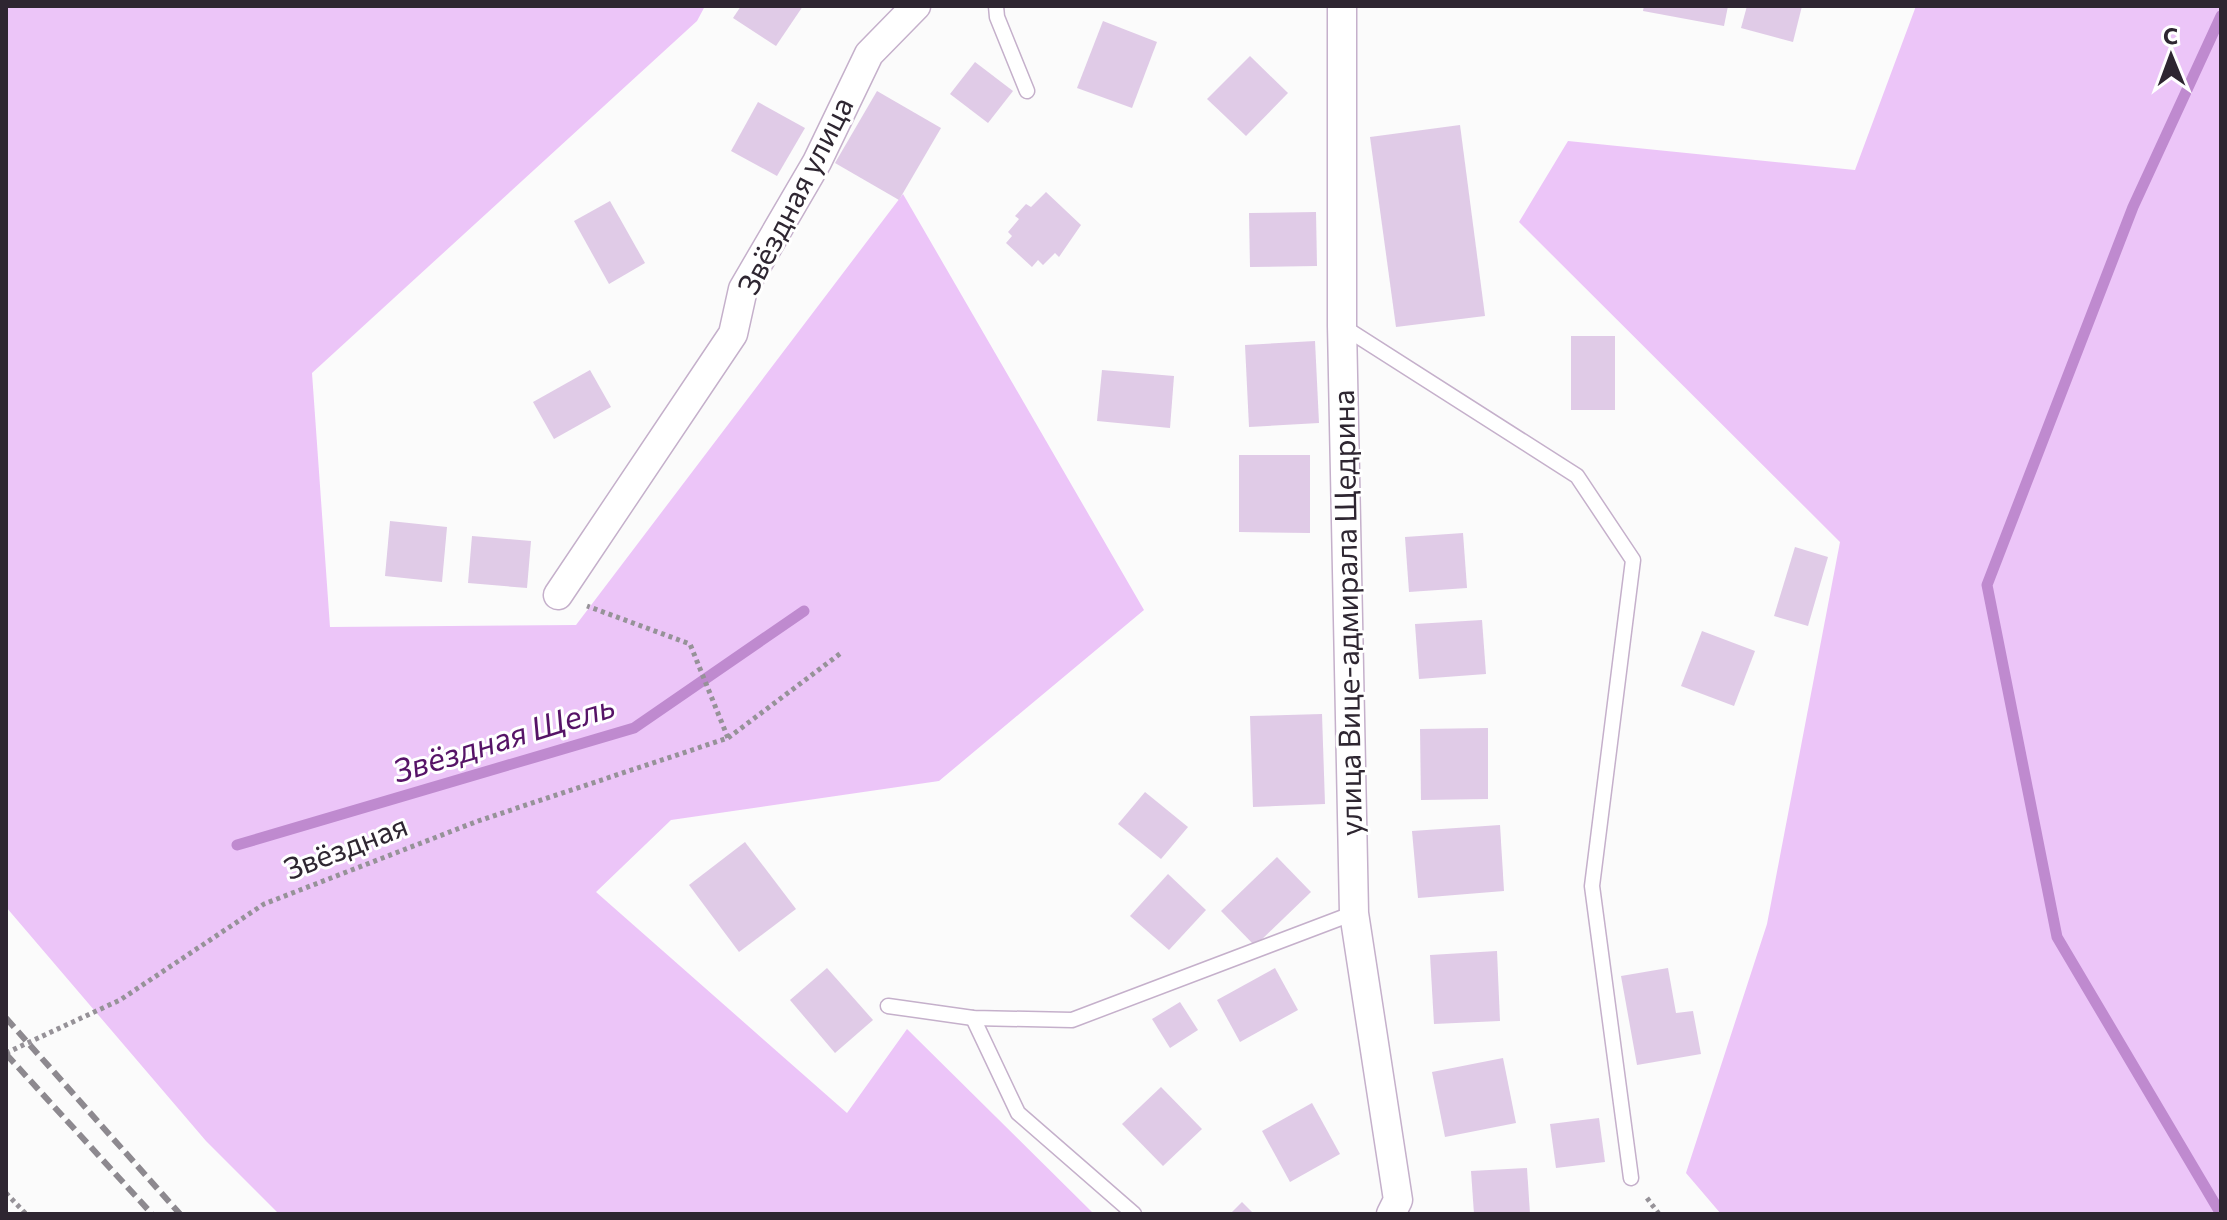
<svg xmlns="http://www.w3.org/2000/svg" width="2227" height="1220" viewBox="0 0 2227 1220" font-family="Commissioner,sans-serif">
	<rect width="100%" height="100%" fill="#fbfbfb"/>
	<g fill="#ecc5f8">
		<polygon points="6,6 705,6 697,21 312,373 330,627 576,625 903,194 1144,610 939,781 671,820 596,892 847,1113 907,1029 1094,1214 279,1214 206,1141 6,907"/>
		<polygon points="1916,6 2221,6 2221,1214 1721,1214 1686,1173 1767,924 1840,542 1519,222 1568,141 1855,170"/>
	</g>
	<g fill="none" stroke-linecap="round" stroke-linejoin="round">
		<g stroke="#bf8acf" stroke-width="11">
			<polyline points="237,845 634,728 804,611"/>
			<polyline points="2221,1214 2057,937 1987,585 2133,207 2221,16"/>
		</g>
	</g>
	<g fill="#e0cbe7">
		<polygon points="741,6 803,6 776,46 733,18"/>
		<polygon points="1644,6 1728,6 1724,26 1643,11"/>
		<polygon points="1747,6 1802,6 1793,42 1741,28"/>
		<polygon points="1103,21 1157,42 1132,108 1077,88"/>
		<polygon points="1250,56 1288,93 1246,136 1207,99"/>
		<polygon points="975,62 1013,91 988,123 950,94"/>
		<polygon points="877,91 941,128 899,200 835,163"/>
		<polygon points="758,102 805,128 777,176 731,151"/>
		<polygon points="1460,125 1485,316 1396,327 1370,137"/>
		<polygon points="1046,192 1081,225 1059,257 1055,253 1043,265 1038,260 1032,267 1006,243 1012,236 1008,232 1019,219 1015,216 1026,204 1031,207"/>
		<polygon points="610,201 645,263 609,284 574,221"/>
		<polygon points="1316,212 1317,266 1250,267 1249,213"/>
		<rect x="1571" y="336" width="44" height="74"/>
		<polygon points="1315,341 1319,423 1249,427 1245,345"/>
		<polygon points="590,370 611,407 554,439 533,402"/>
		<polygon points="1102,370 1174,376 1170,428 1097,421"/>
		<polygon points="1239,455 1310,455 1310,533 1239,532"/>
		<polygon points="390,521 447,527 442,582 385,576"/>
		<polygon points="1463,533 1467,588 1409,592 1405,537"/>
		<polygon points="472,536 531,541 527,588 468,583"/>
		<polygon points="1795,547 1828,557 1808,626 1774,616"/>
		<polygon points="1482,620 1486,674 1419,679 1415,624"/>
		<polygon points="1702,631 1755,651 1734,706 1681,686"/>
		<polygon points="1322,714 1325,804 1253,807 1250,716"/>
		<polygon points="1488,728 1488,799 1421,800 1420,729"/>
		<polygon points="1145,792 1188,827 1161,859 1118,824"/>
		<polygon points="1500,825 1504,891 1418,898 1412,831"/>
		<polygon points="745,842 796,909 739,952 689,885"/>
		<polygon points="1277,857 1311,892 1255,946 1221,911"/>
		<polygon points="1168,874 1206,910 1169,950 1130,916"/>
		<polygon points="1497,951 1500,1021 1434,1024 1430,955"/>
		<polygon points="827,968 873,1020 835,1053 790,1000"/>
		<polygon points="1275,968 1298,1010 1240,1042 1217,1000"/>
		<polygon points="1668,968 1676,1013 1693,1011 1701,1054 1637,1065 1621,976"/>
		<polygon points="1180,1002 1198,1030 1170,1048 1152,1019"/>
		<polygon points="1503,1058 1516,1123 1445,1137 1432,1072"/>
		<polygon points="1161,1087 1202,1129 1163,1166 1122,1124"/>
		<polygon points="1312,1103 1340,1154 1290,1182 1262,1131"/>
		<polygon points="1599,1118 1605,1162 1556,1168 1550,1124"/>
		<polygon points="1527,1168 1530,1214 1474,1214 1471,1171"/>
		<polygon points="1242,1202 1254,1214 1230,1214"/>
	</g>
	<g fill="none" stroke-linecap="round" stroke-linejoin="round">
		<defs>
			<g id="lane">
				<polyline points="996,6 997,17 1027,91"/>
				<polyline points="1342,326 1577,476 1633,560 1592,886 1631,1178"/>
				<polyline points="888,1006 973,1018 1072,1020 1354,913"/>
				<polyline points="973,1018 1018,1113 1134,1214"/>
			</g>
			<g id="street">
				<polyline points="1342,6 1342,326 1354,913 1398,1200 1391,1214"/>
				<polyline points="558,595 733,334 743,289 817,162 869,54 916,6"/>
			</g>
		</defs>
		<use href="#lane" stroke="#c5b0cb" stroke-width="17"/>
		<use href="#street" stroke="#c5b0cb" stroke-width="31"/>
		<g stroke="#969298" stroke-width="5" stroke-dasharray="4 4" stroke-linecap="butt">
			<polyline points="728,738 841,653"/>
			<polyline points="6,1053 120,1000 264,904 478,821 728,738 690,644 587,606"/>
			<polyline points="6,1193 26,1214"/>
			<polyline points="1647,1198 1659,1214"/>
		</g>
		<use href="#lane" stroke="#fff" stroke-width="14"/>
		<use href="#street" stroke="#fff" stroke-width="28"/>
		<g stroke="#8d898f" stroke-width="6" stroke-dasharray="12 6" stroke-linecap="butt">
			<polyline points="6,1018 180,1214"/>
			<polyline points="6,1054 152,1214"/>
		</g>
	</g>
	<g text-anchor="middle" stroke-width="6" stroke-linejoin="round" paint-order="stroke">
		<g font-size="30" fill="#2e2631" stroke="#fff">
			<text transform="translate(796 196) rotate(-63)" y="10">Звёздная улица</text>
			<text transform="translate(1348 613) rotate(-91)" y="10">улица Вице-адмирала Щедрина</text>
			<text transform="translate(346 848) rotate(-21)" y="10">Звёздная</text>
		</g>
		<g font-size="32" font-style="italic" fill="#561367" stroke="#fff">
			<text transform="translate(504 739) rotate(-17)" y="11">Звёздная Щель</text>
		</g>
	</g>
	<rect width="2227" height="1220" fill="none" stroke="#2e2631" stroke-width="16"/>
	<g transform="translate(2171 56) rotate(359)" stroke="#ffffff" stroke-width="6" paint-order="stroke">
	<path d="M0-6L14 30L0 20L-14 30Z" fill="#2e2631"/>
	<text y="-12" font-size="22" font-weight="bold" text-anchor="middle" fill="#2e2631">С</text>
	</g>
</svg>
